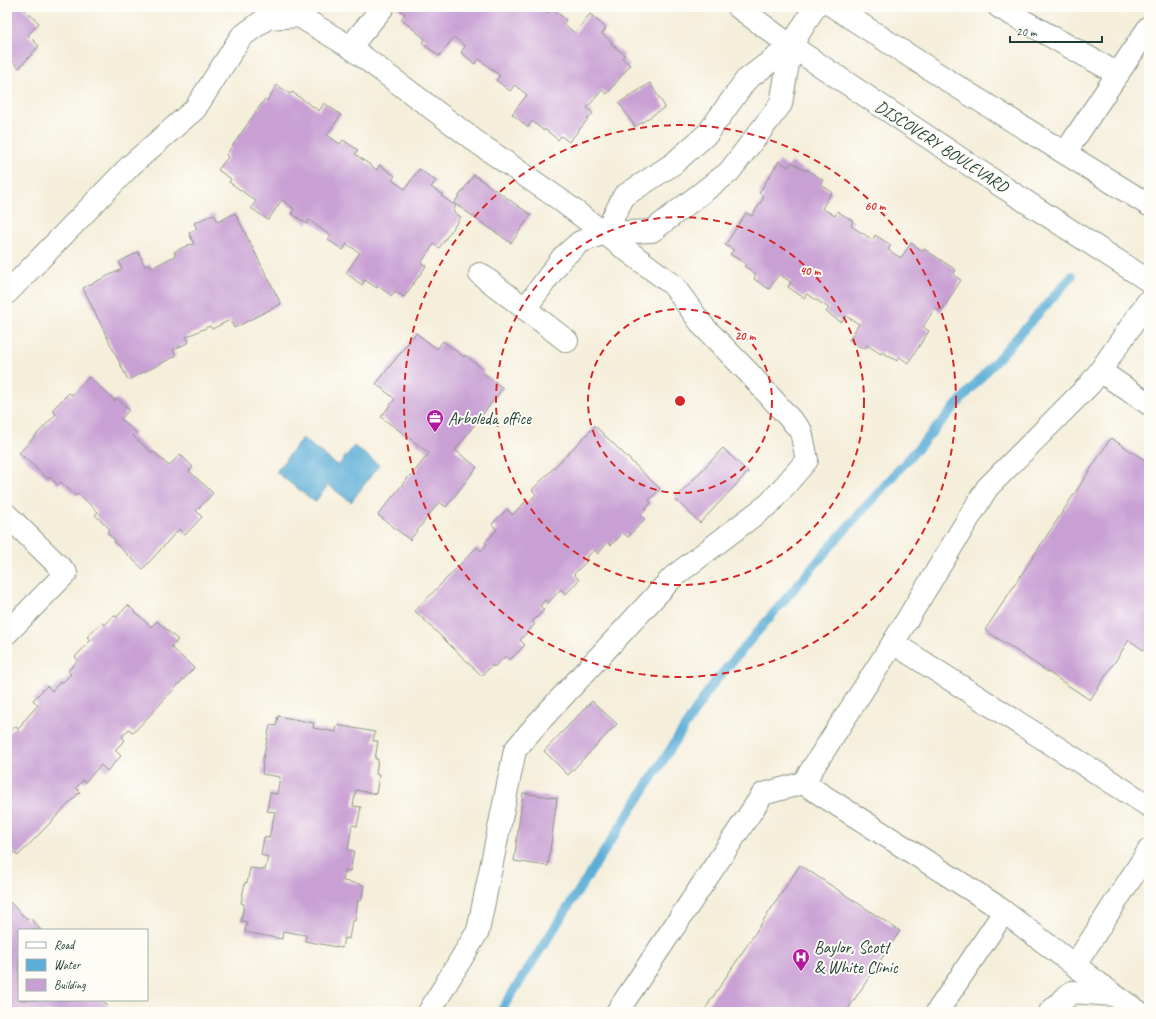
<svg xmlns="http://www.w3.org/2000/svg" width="1156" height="1019" viewBox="0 0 1156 1019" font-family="Caveat,sans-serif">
	<rect width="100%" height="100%" fill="#fdfcf7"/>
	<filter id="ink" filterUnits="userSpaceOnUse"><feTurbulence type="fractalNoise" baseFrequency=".025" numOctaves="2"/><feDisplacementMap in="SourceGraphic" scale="8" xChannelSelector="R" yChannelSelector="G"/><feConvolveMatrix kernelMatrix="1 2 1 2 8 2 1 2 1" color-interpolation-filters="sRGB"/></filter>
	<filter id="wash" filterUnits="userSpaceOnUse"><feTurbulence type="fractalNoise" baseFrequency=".012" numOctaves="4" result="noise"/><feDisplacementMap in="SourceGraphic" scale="16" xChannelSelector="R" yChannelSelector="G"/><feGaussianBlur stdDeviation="0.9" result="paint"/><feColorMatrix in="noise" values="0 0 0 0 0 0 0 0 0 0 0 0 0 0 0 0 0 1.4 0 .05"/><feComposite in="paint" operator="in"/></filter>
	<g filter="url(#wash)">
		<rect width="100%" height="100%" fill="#f5eeda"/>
		<polygon fill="#5baed7" stroke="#3d7686" points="302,438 338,466 354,446 379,465 351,502 328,485 315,502 276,472"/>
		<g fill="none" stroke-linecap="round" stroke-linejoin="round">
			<polyline stroke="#5baed7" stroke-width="9" points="500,1012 712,685 835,541 1072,276"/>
		</g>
		<g id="blocks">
			<g fill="#c9a0d4">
				<polygon points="7,7 22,7 39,23 28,35 39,46 19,68 7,56"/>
				<polygon points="396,7 541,7 548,13 552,8 566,20 563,24 575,33 590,14 606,28 602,34 612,42 611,44 625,55 622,58 630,65 607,94 602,90 587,108 593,113 569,142 561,136 558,140 545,129 544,131 532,121 528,127 512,114 527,95 515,85 510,91 496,80 500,76 479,59 475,64 461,52 465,46 454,37 439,56 422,43 425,39 401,19 405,14"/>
				<polygon points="650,83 665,107 635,127 619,103"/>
				<polygon points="277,85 290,94 292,92 319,111 324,103 341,115 327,135 340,144 343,140 358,150 355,154 377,170 380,165 395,176 392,180 405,189 419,169 436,181 431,187 443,195 441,196 456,206 453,211 461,217 439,248 434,244 421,263 426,266 404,297 395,291 392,296 378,286 377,288 365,280 362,285 346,273 360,253 347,244 343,250 328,240 331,236 309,220 307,224 291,213 294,209 282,200 268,220 251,208 256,201 229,182 231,179 218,170 228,157 226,155 265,99 267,101"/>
				<polygon points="779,161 788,167 792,162 805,171 806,169 823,180 820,184 832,192 822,208 835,216 837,211 853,221 851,226 873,240 875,235 891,245 888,250 901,258 911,243 923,251 924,249 956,270 953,275 961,280 941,312 935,308 923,327 929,331 908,363 900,357 897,361 882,352 881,354 867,345 864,349 849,340 859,324 846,316 841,322 826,312 829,308 807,294 804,298 788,287 791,282 779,274 769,289 754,279 756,274 744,266 746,264 730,254 734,250 725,245 746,213 752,216 764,197 759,193"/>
				<polygon points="474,175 531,215 511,243 454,203"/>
				<polygon points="235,213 281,304 234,328 230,320 212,329 210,326 186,337 189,342 173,350 176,356 128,380 83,288 122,269 119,262 138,252 145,266 150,264 152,268 176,255 174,252 190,244 191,245 194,244 189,233 197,229 194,223 214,214 218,222"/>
				<polygon points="416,333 437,349 443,341 464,357 465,355 484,370 482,372 503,388 455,450 477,467 446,507 439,502 410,540 378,515 410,475 411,476 429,453 381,417 395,399 376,384"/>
				<polygon points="89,377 115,401 117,398 129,410 121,419 136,433 133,436 152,453 154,452 169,466 180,454 193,467 189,471 213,493 196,511 202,517 185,535 179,529 143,569 114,542 115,540 107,533 110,529 95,515 98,512 78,493 76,496 61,482 58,485 50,477 48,479 19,453 56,414 52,410 69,393 72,395"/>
				<polygon points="595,426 660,489 649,500 651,503 641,515 645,519 628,537 623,533 611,545 608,542 598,554 594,550 586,558 588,560 574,574 579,580 566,594 561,589 548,603 545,600 540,606 544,610 532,622 535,624 520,640 525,645 510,660 506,656 494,667 492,665 482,676 415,611 477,547 481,551 487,544 485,542 497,530 492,524 507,509 512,515 526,501 528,503 536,494 532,490"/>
				<polygon points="1111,438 1149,463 1149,647 1146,652 1129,640 1090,700 985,630"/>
				<polygon points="723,448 748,472 700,523 675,499"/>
				<polygon points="128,605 151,627 157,621 178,640 171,647 194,668 133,733 129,729 122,737 125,740 115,750 121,756 107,771 101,765 85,782 83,780 76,788 80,792 18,856 7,846 7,735 15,726 18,729 23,724 22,723 38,705 33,700 47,686 52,691 61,681 63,682 71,674 68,671 78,660 75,657 91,640 87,637 101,622 105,625 114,615 117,617"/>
				<polygon points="592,701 617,724 568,775 544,751"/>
				<polygon points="278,716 314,723 313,728 336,732 337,725 375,732 373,741 378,741 375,759 378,759 376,774 379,775 376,794 356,790 353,806 361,807 357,826 352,825 348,850 354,851 350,871 345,870 343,881 364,885 361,901 358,900 355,921 352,921 349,939 344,938 342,948 305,941 306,935 283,931 282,939 245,932 247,922 241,921 244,904 241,903 245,882 247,883 250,868 265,870 268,857 261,855 264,837 269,838 275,812 267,811 270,793 277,794 280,777 262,774 263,764 262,764 270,725 276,726"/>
				<polygon points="523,793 557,798 548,866 514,861"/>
				<polygon points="800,865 900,931 846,1012 703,1012"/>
				<polygon points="7,899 27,920 30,918 41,930 19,930 19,1000 102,1000 114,1012 7,1012"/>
			</g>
		</g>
	</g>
	<g filter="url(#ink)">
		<use href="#blocks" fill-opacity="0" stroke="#8a9687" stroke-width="1"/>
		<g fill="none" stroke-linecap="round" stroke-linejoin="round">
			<defs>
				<g id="minor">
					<polyline points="738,7 791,46 997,183 1149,281"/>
					<polyline points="834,7 953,84 1149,205"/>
					<polyline points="999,7 1118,74"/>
					<polyline points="791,46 781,104 729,172 652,231 605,233 624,196 673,164 708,133 746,80 791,46 815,7"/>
					<polyline points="350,47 383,7"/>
					<polyline points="1065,153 1149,27"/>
					<polyline points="480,274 567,341"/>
					<polyline points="7,293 131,165 195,109 241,37 267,18 299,16 350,47 478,143 559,199 673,285 703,326 749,373 801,431 807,460 770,503 673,577 536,725 515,750 478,931 429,1012"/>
					<polyline points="525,309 562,258 580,242 605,233"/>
					<polyline points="1100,371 1149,404"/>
					<polyline points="7,515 66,573 7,633"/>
					<polyline points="893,643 1149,806"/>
					<polyline points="1075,965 1149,850"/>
					<polyline points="1114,995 995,905 803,783 893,643 987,488 1090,384 1100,371 1149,300"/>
					<polyline points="617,1012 763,794 803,783"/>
					<polyline points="937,1012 1004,912"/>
					<polyline points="1050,1012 1072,992 1114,995 1139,1012"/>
				</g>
			</defs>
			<use href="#minor" stroke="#8a9687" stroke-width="24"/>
			<use href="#minor" stroke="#fff" stroke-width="22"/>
		</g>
	</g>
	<g fill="none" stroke="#d62828" stroke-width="2" stroke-dasharray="7 5">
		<circle cx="680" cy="401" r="92"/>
		<circle cx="680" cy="401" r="184"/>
		<circle cx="680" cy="401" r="276"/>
	</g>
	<defs>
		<symbol id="office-pin" viewBox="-11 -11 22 30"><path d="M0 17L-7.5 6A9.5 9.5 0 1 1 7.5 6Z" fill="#b5179e" stroke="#fdfcf7"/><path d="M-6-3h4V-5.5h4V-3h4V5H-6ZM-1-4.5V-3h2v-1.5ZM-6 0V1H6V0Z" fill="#fff"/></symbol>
		<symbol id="hospital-pin" viewBox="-11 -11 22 30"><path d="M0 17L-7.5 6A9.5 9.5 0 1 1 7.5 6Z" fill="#b5179e" stroke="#fdfcf7"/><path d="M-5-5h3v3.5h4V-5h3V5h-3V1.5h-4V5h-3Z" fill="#fff"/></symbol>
	</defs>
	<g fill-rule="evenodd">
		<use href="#office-pin" x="425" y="408" width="20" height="27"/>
		<use href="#hospital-pin" x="791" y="947" width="20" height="27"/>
	</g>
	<g text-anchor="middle" stroke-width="4" stroke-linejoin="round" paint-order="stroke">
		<g font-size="17" fill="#1f3d34" stroke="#fdfcf7">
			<text transform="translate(942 146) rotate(33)" y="6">DISCOVERY BOULEVARD</text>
		</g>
		<g font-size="17" fill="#1f3d34" stroke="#fdfcf7" text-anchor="start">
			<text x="448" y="424">Arboleda office</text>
			<text x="814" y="953">Baylor, Scott<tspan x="814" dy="20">&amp; White Clinic</tspan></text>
		</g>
	</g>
	<circle cx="680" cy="401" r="6" fill="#d62828" stroke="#fdfcf7" stroke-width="2"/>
	<g font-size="12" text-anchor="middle" font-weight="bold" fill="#d62828" stroke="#fdfcf7" stroke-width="4" stroke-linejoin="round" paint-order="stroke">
		<text x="875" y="210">60 m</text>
		<text x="810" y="275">40 m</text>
		<text x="745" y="340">20 m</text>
	</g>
	<rect width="1156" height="1019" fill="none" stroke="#fdfcf7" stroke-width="24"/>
	<rect x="18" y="929" width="130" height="72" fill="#fdfcf7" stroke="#a4b0a9"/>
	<rect x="26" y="942" width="20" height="6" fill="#ffffff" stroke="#a4b0a9"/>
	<text x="54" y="949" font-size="12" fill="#1f3d34">Road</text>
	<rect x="26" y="959" width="20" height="12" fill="#5baed7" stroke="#a4b0a9"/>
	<text x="54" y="969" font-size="12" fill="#1f3d34">Water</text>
	<rect x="26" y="979" width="20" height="12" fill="#c9a0d4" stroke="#a4b0a9"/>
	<text x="54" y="989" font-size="12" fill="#1f3d34">Building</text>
	<path d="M1010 36v6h92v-6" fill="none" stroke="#1f3d34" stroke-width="2"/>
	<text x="1016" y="36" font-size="12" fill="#1f3d34" stroke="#fdfcf7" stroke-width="3" paint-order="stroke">20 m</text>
</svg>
